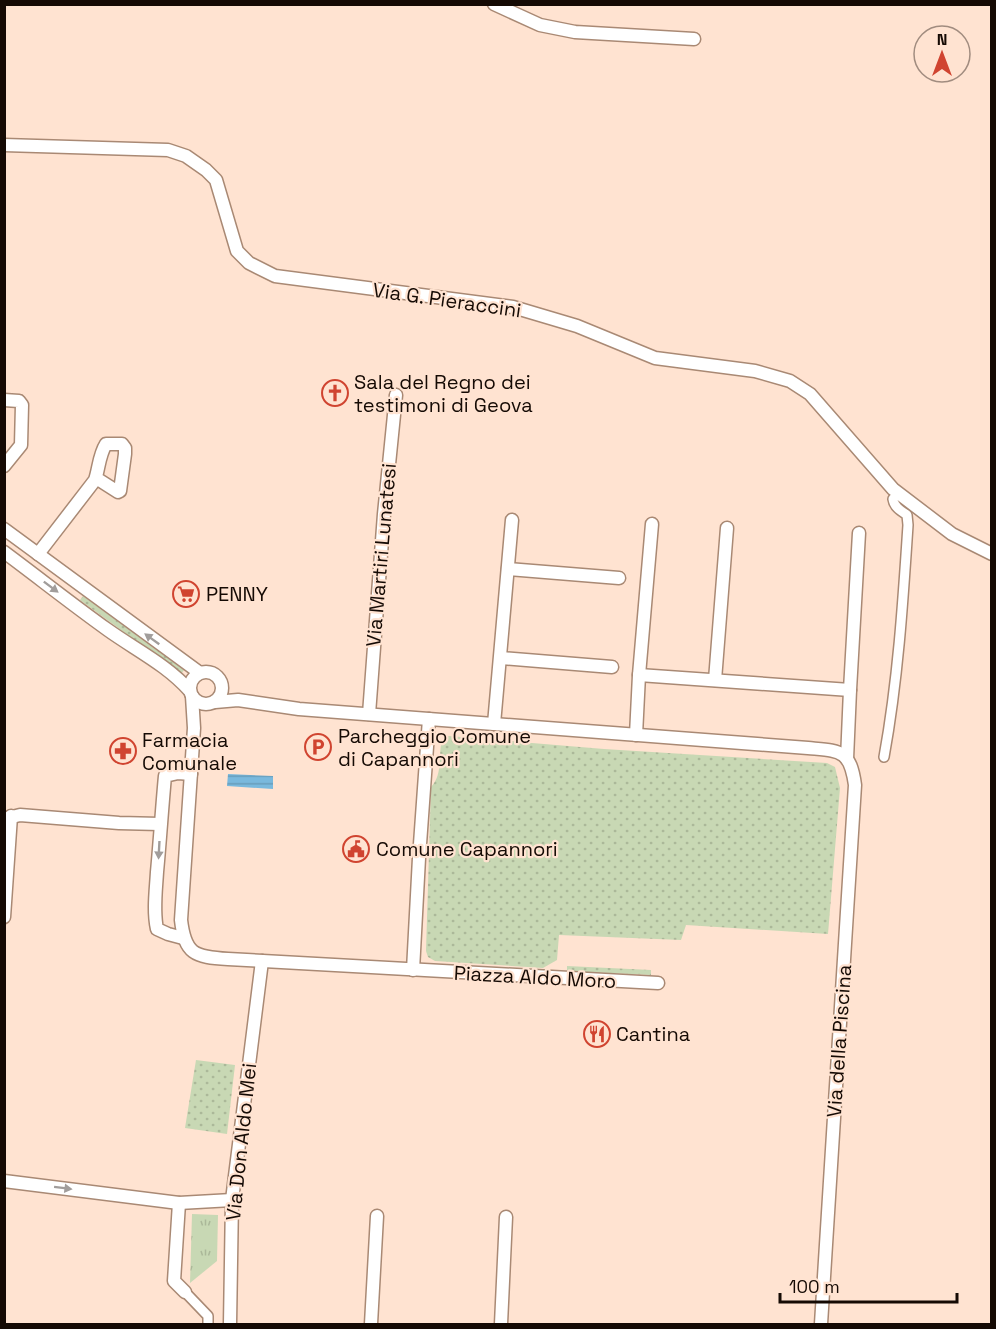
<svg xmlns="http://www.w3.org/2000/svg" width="996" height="1329" viewBox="0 0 996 1329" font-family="'Space Grotesk',sans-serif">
	<defs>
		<pattern id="grass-dots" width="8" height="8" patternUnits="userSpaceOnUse" patternTransform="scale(1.5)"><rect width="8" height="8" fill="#c8d8b4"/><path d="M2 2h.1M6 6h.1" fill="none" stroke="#abb899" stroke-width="1.8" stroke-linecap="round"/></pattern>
		<pattern id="park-tufts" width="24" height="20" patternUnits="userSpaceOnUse" patternTransform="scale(1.5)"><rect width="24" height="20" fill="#c8d8b4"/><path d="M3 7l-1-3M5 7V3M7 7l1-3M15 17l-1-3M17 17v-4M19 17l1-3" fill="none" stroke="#abb899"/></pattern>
		<pattern id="water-rules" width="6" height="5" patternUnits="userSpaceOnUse" patternTransform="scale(1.5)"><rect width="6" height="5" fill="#79b9dd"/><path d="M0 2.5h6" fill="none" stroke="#689ebc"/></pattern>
	</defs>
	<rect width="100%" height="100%" fill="#ffe3d1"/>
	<g fill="url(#grass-dots)">
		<polygon points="83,596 184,670 181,674 80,600"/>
		<path d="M 449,736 L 604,749 L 827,763 L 835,767 L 840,788 L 828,934 L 686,925 L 681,940 L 559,935 L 557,960 L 543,968 L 435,961 L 428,957 L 426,951 L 431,787 C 444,773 437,754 443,737 Z"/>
		<polygon points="567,966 651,970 651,975 567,971"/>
		<polygon points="196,1060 235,1065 227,1134 185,1128"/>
	</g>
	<polygon fill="url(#park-tufts)" points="192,1214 218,1215 217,1261 190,1283"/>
	<polygon fill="url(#water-rules)" points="228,774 273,776 273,789 227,786"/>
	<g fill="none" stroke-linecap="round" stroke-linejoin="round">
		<defs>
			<g id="pedestrian">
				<path d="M 884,757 C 898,680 903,602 908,525 L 907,515 C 901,511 894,507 893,499 L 899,493"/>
				<polyline points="185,1292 208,1316 208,1324"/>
			</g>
			<g id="minor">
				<polyline points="494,4 540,25 575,32 694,39"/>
				<polyline points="4,145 168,150 186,156 206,170 216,180 237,251 249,263 275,276 513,307 577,326 655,358 755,371 790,381 810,394 893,489 952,534 992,554"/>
				<polyline points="4,400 19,401 22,405 21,445 4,466"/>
				<polyline points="4,529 200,673"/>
				<path d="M 4,552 C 39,578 73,605 108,630 C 136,650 167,665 190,691"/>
				<path d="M 38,554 L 95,480 C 99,468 99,455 106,444 L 122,444 L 125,448 L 125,454 L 120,491 L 118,492 L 96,478"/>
				<polyline points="508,569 619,578"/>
				<polyline points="501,658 612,667"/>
				<circle cx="206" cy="688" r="16"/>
				<polyline points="639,675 850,690"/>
				<polyline points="715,680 727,528"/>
				<path d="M 192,696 L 194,728 L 181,920 C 185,954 194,957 228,959 L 658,983"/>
				<path d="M 215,702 L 238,700 L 299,709 L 808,748 C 840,751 850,749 855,785 L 821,1324"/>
				<polyline points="369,714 384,514 396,395"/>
				<polyline points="494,724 512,520"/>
				<polyline points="636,735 639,675 652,524"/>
				<polyline points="847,759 850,690 859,533"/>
				<polyline points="4,819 20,815 119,823 160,824"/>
				<polyline points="4,917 11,816"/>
				<path d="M 183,938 L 168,934 L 157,929 C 153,911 156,890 157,872 C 160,840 162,808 165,776 L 178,773 L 191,774"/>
				<polyline points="413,970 419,858 429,719"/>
				<polyline points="4,1181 179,1203 232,1200"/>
				<polyline points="179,1203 174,1281 185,1292"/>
				<polyline points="230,1324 232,1200 262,961"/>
				<polyline points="371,1324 377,1216"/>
				<polyline points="501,1324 506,1217"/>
			</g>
		</defs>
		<use href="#pedestrian" stroke="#a98974" stroke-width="12"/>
		<use href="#minor" stroke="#a98974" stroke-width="15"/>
		<use href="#pedestrian" stroke="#fff" stroke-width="9"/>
		<use href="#minor" stroke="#fff" stroke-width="12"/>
	</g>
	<defs><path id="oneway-solid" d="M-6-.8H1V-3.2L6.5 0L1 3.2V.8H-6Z" transform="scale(1.5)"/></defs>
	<g fill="#a19d9b">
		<use href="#oneway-solid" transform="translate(51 587) rotate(37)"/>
		<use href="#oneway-solid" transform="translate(152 639) rotate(-144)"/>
		<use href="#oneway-solid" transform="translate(159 850) rotate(93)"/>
		<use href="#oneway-solid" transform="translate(63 1188) rotate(7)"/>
	</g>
	<defs>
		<symbol id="church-ring" viewBox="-11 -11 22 22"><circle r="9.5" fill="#ffe3d1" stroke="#d04430" stroke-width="1.5"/><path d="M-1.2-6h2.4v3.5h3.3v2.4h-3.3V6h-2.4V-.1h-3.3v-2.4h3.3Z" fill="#d04430"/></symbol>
		<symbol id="supermarket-ring" viewBox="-11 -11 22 22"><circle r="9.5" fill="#ffe3d1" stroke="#d04430" stroke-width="1.5"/><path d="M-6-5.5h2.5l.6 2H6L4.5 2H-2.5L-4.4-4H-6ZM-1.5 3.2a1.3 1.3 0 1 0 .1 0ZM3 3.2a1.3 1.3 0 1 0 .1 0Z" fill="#d04430"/></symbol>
		<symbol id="parking-ring" viewBox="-11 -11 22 22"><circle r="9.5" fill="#ffe3d1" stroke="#d04430" stroke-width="1.5"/><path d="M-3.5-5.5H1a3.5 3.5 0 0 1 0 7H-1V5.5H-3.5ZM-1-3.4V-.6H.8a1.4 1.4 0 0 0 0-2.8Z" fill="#d04430"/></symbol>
		<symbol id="pharmacy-ring" viewBox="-11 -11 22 22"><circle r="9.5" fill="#ffe3d1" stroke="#d04430" stroke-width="1.5"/><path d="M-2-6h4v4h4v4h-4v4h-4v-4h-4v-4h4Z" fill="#d04430"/></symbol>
		<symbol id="civic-ring" viewBox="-11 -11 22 22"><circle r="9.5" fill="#ffe3d1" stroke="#d04430" stroke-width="1.5"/><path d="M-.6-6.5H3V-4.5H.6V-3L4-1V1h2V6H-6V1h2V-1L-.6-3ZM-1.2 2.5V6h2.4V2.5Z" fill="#d04430"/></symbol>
		<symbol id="restaurant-ring" viewBox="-11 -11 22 22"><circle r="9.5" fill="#ffe3d1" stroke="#d04430" stroke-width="1.5"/><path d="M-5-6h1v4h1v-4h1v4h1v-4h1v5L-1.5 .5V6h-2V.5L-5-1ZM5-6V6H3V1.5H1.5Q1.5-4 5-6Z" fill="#d04430"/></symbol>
	</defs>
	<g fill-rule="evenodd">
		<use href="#church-ring" x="320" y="378" width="30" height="30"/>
		<use href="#supermarket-ring" x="171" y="579" width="30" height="30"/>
		<use href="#parking-ring" x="303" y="732" width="30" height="30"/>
		<use href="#pharmacy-ring" x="108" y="736" width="30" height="30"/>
		<use href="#civic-ring" x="341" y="834" width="30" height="30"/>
		<use href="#restaurant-ring" x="582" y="1019" width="30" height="30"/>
	</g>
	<g text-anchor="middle" stroke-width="4.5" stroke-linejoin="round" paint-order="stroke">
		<g font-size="20" fill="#150a04" stroke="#ffe3d1">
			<text transform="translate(447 300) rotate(8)" y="7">Via G. Pieraccini</text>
			<text transform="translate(381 555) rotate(-85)" y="7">Via Martiri Lunatesi</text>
			<text transform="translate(535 977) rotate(3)" y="7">Piazza Aldo Moro</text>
			<text transform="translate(839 1041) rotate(-86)" y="7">Via della Piscina</text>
			<text transform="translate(241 1142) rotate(-84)" y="7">Via Don Aldo Mei</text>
		</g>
		<g font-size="20" fill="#150a04" stroke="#ffe3d1" text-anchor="start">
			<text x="354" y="389">Sala del Regno dei<tspan x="354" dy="23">testimoni di Geova</tspan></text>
			<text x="206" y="601">PENNY</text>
			<text x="338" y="743">Parcheggio Comune<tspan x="338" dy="23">di Capannori</tspan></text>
			<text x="142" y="747">Farmacia<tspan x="142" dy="23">Comunale</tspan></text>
			<text x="376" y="856">Comune Capannori</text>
			<text x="616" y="1041">Cantina</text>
		</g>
	</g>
	<rect width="996" height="1329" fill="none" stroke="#150a04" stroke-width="12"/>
	<g transform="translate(942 54)"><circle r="28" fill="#ffe3d1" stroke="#a18c7f" stroke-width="1.5"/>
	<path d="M0-4.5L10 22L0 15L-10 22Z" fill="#d04430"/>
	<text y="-9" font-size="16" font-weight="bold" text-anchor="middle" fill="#150a04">N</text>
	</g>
	<path d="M780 1293v9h177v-9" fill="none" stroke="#150a04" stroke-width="3"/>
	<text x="789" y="1293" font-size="18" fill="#150a04" stroke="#ffe3d1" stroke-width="4.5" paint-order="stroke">100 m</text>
</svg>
